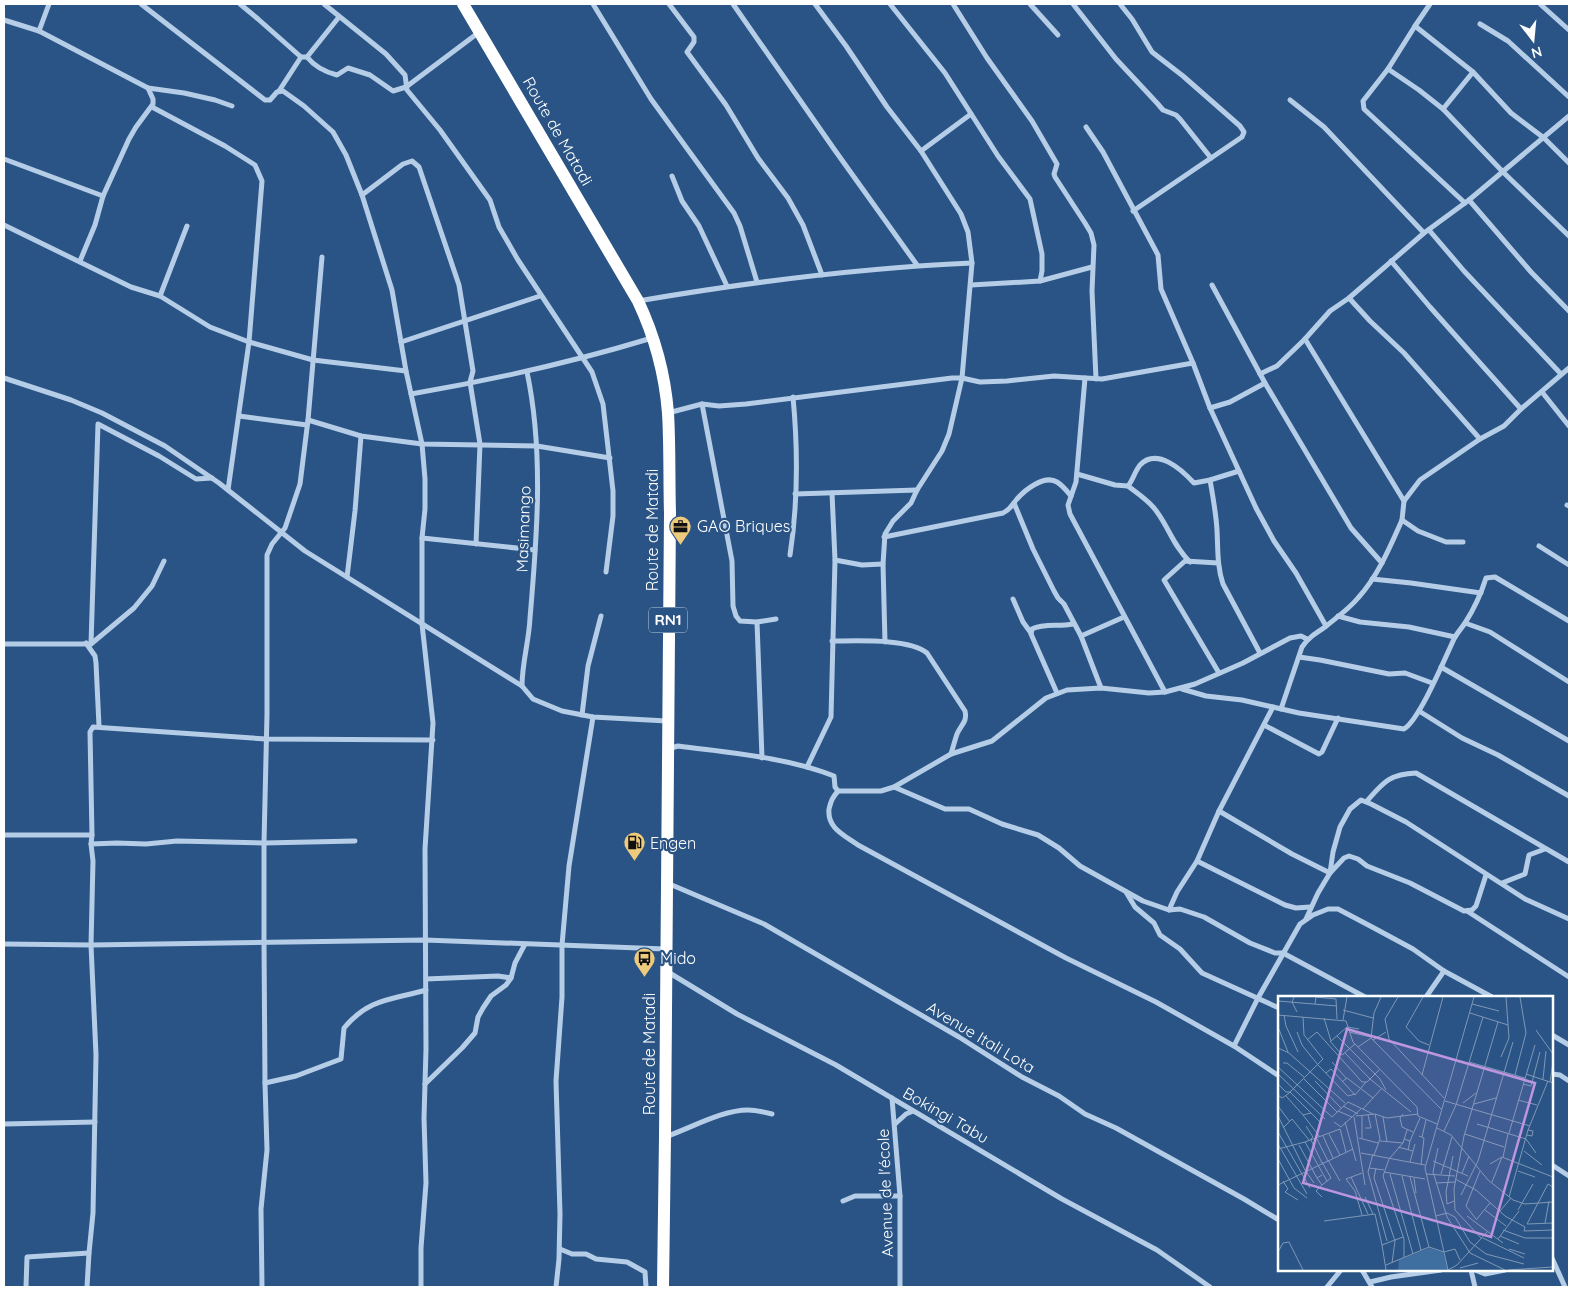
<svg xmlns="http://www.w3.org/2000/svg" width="1573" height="1291" viewBox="0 0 1573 1291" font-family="Quicksand,sans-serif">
	<rect width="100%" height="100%" fill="#2a5485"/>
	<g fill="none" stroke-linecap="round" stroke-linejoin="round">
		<g stroke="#b5cde7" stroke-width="5">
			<polyline points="141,4 265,100 270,100 277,92 283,91 304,106 333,132 346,155 362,195 392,290 406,371 422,444 425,479 425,509 422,538 422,624 433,723 425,849 426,1049 424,1118 426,1183 421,1248 421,1287"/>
			<path d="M 240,4 L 258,19 L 301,57 L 307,57 C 315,67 325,72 337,75 L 348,68 L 370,75 L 393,91 L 406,87 L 478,33"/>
			<polyline points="324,4 386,54 405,75 407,90 440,130 490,200 499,227 518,260 592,372 603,404 613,491 613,516 606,572"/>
			<polyline points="593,4 651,99 734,213 740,226 757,282"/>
			<polyline points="669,4 694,37 694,42 687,52 726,105 758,158 788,198 803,225 822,275"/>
			<polyline points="733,4 834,149 917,265"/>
			<polyline points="815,4 846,46 887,107 921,151 961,214 968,232 972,263 962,378 949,434 942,451 917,490 911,503 893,521 885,534 883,564 885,642"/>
			<polyline points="890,4 945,73 998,156 1030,199 1042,254 1042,271 1040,281"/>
			<polyline points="953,4 987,58 1032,121 1057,164 1054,174 1055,177 1085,223 1091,233 1094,245 1092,291 1096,379"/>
			<polyline points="1030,4 1058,35"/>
			<polyline points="1073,4 1116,59 1157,103 1163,110 1176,115 1180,119 1211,158"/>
			<polyline points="1120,4 1132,19 1152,52 1183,76 1240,126 1244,132 1242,137 1133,211"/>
			<polyline points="1540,4 1569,30"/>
			<polyline points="4,20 39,31 148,88 184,93 215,100 232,106"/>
			<polyline points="1480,24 1508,41 1569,97"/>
			<polyline points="1415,26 1430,4"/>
			<polyline points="39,31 49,4"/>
			<polyline points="307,57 339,17"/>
			<polyline points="1388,69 1419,90 1443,109 1503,172 1569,236"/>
			<polyline points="279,91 301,57"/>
			<polyline points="1290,100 1324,127 1424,233"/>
			<polyline points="152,107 225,146 255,165 262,181 249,342 228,490"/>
			<polyline points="1443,109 1473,72 1511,113 1544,138 1569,163"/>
			<polyline points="1086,127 1103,152 1158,255 1161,289 1193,363 1210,408 1256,508 1274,541 1296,573 1326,626"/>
			<polyline points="921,151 971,114"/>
			<polyline points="4,159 103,196"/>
			<polyline points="672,176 682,201 699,226 727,286"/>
			<polyline points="362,195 403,164 412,161 419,167 459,285 473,371 470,382 480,444 476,544"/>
			<polyline points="1469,200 1531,272 1569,311"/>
			<polyline points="1465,203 1364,109 1363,101 1388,69 1415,26 1473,72"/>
			<polyline points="4,225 131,287 160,296 210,327 249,342 313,360 406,371"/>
			<polyline points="1429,230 1464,271 1561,374"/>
			<polyline points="80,261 95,225 103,196 129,139 136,127 153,104 153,99 148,88"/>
			<polyline points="1391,261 1430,307 1521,409"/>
			<polyline points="971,285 1040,281 1092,267"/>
			<polyline points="1212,285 1265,383 1351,528 1382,563"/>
			<polyline points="160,296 187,226"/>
			<polyline points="1349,298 1370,321 1404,353 1480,439"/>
			<path d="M 638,301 C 749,282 860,268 972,263"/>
			<polyline points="1305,339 1404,501"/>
			<polyline points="401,342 540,296"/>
			<polyline points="1260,374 1277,366 1305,339 1330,311 1349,298 1424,233 1469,200 1569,116"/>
			<polyline points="4,378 71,400 102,413 165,446 219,483 305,551 522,686 533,699 562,711 593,717 667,721"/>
			<polyline points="1085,378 1076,482 1068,505 1070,514 1165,692"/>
			<polyline points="1542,392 1569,426"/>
			<path d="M 411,394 C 493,380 573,362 652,338"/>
			<polyline points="702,404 732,561 733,606 736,616 740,621 757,622 776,619"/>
			<polyline points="1210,408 1230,402 1265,383"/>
			<polyline points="668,413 702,404 719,406 746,404 952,378 962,378 980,382 1007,381 1054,376 1102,379 1193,363"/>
			<polyline points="239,416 307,425"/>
			<polyline points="308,420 361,436 422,444 537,446 610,458"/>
			<path d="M 1077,474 L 1115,485 L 1128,486 C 1133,480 1135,471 1140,465 C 1157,447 1182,470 1194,483 L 1210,480 L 1239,471"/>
			<path d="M 1210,480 C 1213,497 1216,513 1217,530 C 1218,549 1217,566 1223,584 L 1260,653"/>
			<path d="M 1128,486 C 1138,494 1150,501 1157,512 C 1169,528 1174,547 1190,562"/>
			<polyline points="832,493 835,560 862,565 883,564"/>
			<polyline points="795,494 917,490"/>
			<polyline points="1014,503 1033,549 1054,591 1058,598 1064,604 1081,636 1101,688"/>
			<polyline points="1567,505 1569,506"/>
			<polyline points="1402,520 1404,501 1420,480 1480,439 1504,426 1521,409 1569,368"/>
			<path d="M 884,537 L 1003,513 C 1010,510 1012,505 1017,499 C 1024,491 1044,474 1057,482 C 1062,485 1067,491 1071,496"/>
			<polyline points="422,538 535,550"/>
			<polyline points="1539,546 1569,565"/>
			<path d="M 790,555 C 798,503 798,450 793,397"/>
			<polyline points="1218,563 1185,561 1164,580 1219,673"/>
			<polyline points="347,577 355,511 361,436"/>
			<polyline points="1372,579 1411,583 1481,593"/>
			<polyline points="1013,599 1023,622 1031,633"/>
			<polyline points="1338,616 1360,622 1409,627 1455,637"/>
			<polyline points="757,622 762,758"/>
			<polyline points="1465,623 1490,632 1569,682"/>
			<polyline points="1081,636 1124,617"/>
			<path d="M 832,641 C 856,641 909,638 927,653 L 965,711 C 968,721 961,725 957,734 C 955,740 953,747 951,754"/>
			<polyline points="86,643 95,656 96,663 99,726"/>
			<polyline points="4,644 91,644 134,608 152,586 164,561"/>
			<polyline points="91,644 98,424 159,456 196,479 212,478"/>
			<polyline points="1299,657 1320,660 1389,674 1405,673 1432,683"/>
			<polyline points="1441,667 1569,741"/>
			<path d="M 522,686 C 522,663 529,641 530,618 C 537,537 544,452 527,372"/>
			<path d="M 1182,689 L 1206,696 L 1242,700 L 1299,713 L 1404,729 C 1420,719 1445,658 1454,639 C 1457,633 1461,629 1465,623 C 1474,609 1481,594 1486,578 L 1495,577 L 1569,621"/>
			<path d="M 1057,693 L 1031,634 L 1032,629 C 1044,623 1059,627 1073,624"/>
			<path d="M 1281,709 L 1302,647 C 1308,638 1316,633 1325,627 C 1336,618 1349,609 1358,598 C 1378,576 1390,547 1402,520 L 1418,531 L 1446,542 L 1463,542"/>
			<polyline points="1419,711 1462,738 1498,755 1569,796"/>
			<polyline points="582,715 588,666 601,616"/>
			<polyline points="1264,725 1319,754 1322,752 1338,718"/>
			<path d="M 668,749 L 678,746 C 730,753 786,757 834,776 L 835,787 L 838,791 C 832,798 831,801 829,809 C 827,828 844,835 858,845 L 1066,958 L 1156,1002 L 1234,1046 L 1279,1076"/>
			<polyline points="807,767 831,717 835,560"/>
			<polyline points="894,787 945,809 969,809 1002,824 1038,835 1059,848 1080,866 1143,901 1169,910 1180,909 1204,917 1250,943 1275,953 1283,953 1365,997"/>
			<polyline points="838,791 881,791 894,787 951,754 992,741 1046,698 1067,690 1101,688 1149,693 1165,692 1195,684 1243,663 1290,638 1301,636 1307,639"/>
			<path d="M 1367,801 C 1383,783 1389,774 1416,773 L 1569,862"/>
			<polyline points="1219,811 1292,854 1330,873 1344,858 1349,856 1358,859 1367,866 1410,883 1464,911 1472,910 1476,906 1486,875"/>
			<polyline points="4,835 92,835 91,844 117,843 146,844 177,841 264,843 355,841"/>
			<polyline points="92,835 90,732 93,727 266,739 433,740"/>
			<polyline points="1197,861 1285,905 1296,908 1310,907"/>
			<polyline points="667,883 764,924 959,1037 1022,1077 1059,1096 1085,1114 1116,1128 1244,1199 1279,1220"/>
			<polyline points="1502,883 1525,874 1529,855 1545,849"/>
			<polyline points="1126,892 1135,907 1154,923 1160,935 1180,949 1202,973 1279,1008"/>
			<polyline points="1169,910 1177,892 1197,861 1219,811 1273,707"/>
			<polyline points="1467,911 1569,977"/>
			<polyline points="1306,919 1318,893 1330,873 1333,852 1340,827 1350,809 1361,800 1371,804 1406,822 1525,899 1569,919"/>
			<polyline points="4,944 91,945 425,940 665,949"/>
			<polyline points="668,972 737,1014 836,1065 1062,1199 1157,1250 1210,1287"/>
			<polyline points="426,979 498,976 511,978 515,963 525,944"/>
			<polyline points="1426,997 1444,971"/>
			<polyline points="1552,1035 1569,1045"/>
			<polyline points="1234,1046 1258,998 1300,924 1313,915 1328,909 1338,909 1374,928 1413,949 1444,971 1492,997"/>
			<polyline points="1552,1074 1560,1075 1569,1081"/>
			<path d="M 265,1083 L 296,1076 L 341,1059 L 344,1028 C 369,998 392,1000 426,990"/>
			<polyline points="425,1084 462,1048 475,1033 478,1017 483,1008 491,996 506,985 511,978"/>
			<polyline points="892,1098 900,1196 900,1287"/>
			<polyline points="4,1124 95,1122"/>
			<polyline points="895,1124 906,1114 913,1111"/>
			<path d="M 665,1137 C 691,1128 722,1110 748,1110 C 756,1110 764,1112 772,1114"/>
			<polyline points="1552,1165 1569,1176"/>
			<polyline points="843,1201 855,1196 900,1196"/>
			<polyline points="560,1249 572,1254 586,1254 596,1259 627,1262 645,1272 646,1287"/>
			<polyline points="1552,1258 1565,1287"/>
			<polyline points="1362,1270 1372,1287"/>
			<polyline points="1471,1270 1475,1287"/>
			<polyline points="1475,1270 1485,1274 1505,1270"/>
			<polyline points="1370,1282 1391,1277 1441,1270"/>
			<polyline points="26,1287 27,1257 89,1253"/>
			<polyline points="87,1287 89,1253 93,1213 96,1055 91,945 93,861 91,844"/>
			<polyline points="262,1287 261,1209 267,1150 265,1083 264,942 264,843 267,714 267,555 272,544 285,528 300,484 308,420 322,257"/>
			<polyline points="556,1287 559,1259 560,1214 556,1081 562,997 562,945 569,866 593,717"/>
			<polyline points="1327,1287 1341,1270"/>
		</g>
		<path stroke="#fff" stroke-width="12" d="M 463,4 L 638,301 C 654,335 665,375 668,413 C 670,446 669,480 670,513 L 665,1137 L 663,1287"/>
	</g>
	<defs>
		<symbol id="office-pin" viewBox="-11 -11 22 30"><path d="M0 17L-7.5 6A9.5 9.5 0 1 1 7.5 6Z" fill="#eeca7d" stroke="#2a5485"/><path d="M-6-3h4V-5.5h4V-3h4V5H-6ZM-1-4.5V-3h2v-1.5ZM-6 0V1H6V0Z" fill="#111"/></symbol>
		<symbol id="fuel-pin" viewBox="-11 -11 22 30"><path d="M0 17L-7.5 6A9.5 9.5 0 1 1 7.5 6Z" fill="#eeca7d" stroke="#2a5485"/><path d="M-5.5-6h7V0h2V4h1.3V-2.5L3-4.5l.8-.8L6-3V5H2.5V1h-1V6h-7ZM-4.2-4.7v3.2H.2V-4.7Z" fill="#111"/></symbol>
		<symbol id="bus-pin" viewBox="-11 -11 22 30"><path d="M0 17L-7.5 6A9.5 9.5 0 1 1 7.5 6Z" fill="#eeca7d" stroke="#2a5485"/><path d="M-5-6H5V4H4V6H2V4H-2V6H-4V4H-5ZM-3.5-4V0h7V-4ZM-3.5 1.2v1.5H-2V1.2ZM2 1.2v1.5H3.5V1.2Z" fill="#111"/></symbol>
	</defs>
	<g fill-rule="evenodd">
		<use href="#office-pin" x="668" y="514" width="25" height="34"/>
		<use href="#fuel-pin" x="622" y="830" width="25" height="34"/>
		<use href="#bus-pin" x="632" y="946" width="25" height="34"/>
	</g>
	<g text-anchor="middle" stroke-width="4.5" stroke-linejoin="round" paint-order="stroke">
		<rect fill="#2a5485" stroke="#bfccda" stroke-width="1" x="649" y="607.5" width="38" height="25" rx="4"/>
		<g font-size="15" font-weight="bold" fill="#fff">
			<text x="668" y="625">RN1</text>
		</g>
		<g font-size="16" fill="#fff" stroke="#2a5485">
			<text transform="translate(558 131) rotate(60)" y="6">Route de Matadi</text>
			<text transform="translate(523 529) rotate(-88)" y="6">Masimango</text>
			<text transform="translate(652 530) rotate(-90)" y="6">Route de Matadi</text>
			<text transform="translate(981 1037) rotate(31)" y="6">Avenue Itali Lota</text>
			<text transform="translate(649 1054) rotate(-90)" y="6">Route de Matadi</text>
			<text transform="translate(946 1115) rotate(30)" y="6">Bokingi Tabu</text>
			<text transform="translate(885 1193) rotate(-92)" y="6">Avenue de l'école</text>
		</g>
		<g font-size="16" fill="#fff" stroke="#2a5485" text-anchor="start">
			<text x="697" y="532">GAO Briques</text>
			<text x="650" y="849">Engen</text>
			<text x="660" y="964">Mido</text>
		</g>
	</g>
	<g transform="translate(1278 996)">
		<rect width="275" height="275" fill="#2a5485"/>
		<path d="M 151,252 L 165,256 L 170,274 L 120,274 L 121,264 Z" fill="#3f6ea1"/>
		<path fill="none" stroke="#7f98b6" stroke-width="1" d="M 16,1 L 14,6 L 19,16M 103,1 L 96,17 L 93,42 L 163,113M 120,1 L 107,23 L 111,43 L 166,102M 145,1 L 128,31 L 141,45 L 151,49M 0,5 L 59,10M 37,8 L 38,1 L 58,3 L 59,23M 194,8 L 221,15M 65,14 L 95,22M 192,17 L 230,29M 0,19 L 68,25 L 75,46 L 139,111 L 140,120 L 159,128M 6,19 L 8,30 L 20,56M 46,22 L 53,45 L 69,31 L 81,33M 65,24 L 69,1M 0,31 L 10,56M 258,34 L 275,58M 19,36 L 24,49 L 40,69 L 70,100 L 77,98M 71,36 L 93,41M 59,40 L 102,83 L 108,94M 29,44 L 39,36 L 84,86 L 89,86 L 101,74M 95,44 L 108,36M 52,45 L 64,59 L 77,48M 80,51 L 93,42M 0,52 L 11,57 L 67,107M 67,57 L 92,83 L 133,116M 223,61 L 231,42 L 228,1M 54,66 L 68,82M 191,66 L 247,82M 5,67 L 9,67 L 26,81M 0,71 L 54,121 L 70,106 L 95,118M 48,77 L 53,73 L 77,99 L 88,86M 0,78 L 47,123M 248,78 L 275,87M 144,79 L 165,1M 237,79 L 248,37 L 242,1M 25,82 L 59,116M 265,83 L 268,55M 37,85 L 63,112M 65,85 L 69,82 L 95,102M 272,86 L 275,66M 0,88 L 8,96 L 12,96 L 43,127M 245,88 L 253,90 L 262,56M 0,99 L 4,102 L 10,98 L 45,63 L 26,39 L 25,21M 8,100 L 25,119 L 33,117M 240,104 L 259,109M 167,105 L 252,130M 185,107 L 198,97M 196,108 L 218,102M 0,110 L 12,126M 65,110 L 80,118M 85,113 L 104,92M 60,115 L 74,121M 125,118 L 122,122 L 124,131 L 135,136M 25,119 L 42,141M 0,120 L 27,174M 78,120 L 97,118 L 109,122 L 140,118M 76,121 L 87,189M 105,121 L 109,146M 56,126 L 63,131 L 84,112M 67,126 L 78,165M 199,128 L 248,143 L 258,157M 28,130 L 35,141 L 32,144M 5,132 L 14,123 L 31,144M 87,132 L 93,132 L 90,119M 159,132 L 173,139 L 210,184 L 235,204 L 247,208 L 275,206M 62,133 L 68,156M 166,135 L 178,109 L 205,21M 0,136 L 32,192M 231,137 L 257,49M 51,138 L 62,159M 187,138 L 226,151M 249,139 L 254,140 L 255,135 L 250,134M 45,140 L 55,162M 141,140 L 146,142 L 143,169M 144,141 L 148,124M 81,142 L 100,147M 84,142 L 84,120M 39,143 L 50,165M 126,143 L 132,145 L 130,154M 33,144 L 44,167M 102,145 L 125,147M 132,145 L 142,122M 0,148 L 29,198M 21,149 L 39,182 L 44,179M 120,151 L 135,155M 160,152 L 155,176 L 169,221 L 192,257 L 227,274M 0,153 L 27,146M 246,155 L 264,169M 83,157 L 147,169M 95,158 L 90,176 L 109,245M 96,159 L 102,143 L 97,118M 175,160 L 168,196 L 169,208 L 176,205M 225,161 L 230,138M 0,163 L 16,192 L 29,202M 50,164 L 62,185M 155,165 L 190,180M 132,166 L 137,148M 212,168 L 224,161 L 275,181M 91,172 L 106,174M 98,172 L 96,182 L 117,245 L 114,267M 27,174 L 36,187M 240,175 L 257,181M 106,176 L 147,183M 184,177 L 191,160M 112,178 L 135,258M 148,178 L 177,180M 163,178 L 174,141M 124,180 L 143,254M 73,181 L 90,218M 132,181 L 151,251M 39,182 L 44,189 L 53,182 L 44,166M 136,182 L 138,197M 177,183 L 198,194 L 227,220 L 247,231 L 246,235 L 275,234M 5,185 L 10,193 L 7,196 L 20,204M 49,185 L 27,146 L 62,133M 214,186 L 224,161M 158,187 L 177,186M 0,189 L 75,153M 183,199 L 200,165 L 235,46M 44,201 L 38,195 L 44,189M 87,201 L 95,218M 231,201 L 250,134 L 270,85M 207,214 L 228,230M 240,214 L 255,188M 222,215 L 233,202M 84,219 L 77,195 L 68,183 L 84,177M 158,220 L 169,217 L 177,221 L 192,246 L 208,258 L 246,268M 189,220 L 225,247M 198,223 L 188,210 L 202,175M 198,224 L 212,207M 46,225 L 97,218 L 104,249M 267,227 L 271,205M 249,228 L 270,188 L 275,191M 249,228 L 275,227M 225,234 L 247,242 L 275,242M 222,240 L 241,248M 205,242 L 246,262M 204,243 L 177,214 L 176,193 L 186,140 L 220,26M 220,243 L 241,215M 231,253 L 247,258M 0,256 L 5,247 L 11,246 L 25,274M 126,261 L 126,243 L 105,180 L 111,163 L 125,147 L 129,134M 108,269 L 151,251 L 166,256 L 177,253 L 182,264M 182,272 L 200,267M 108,274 L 104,249 L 125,241M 170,274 L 179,269 L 209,236M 170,274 L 147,172 L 196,1M 230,274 L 275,271"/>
		<path fill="#bd96df" fill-opacity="0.15" stroke="#bd96df" stroke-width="2.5" d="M 69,33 L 257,87 L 213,241 L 25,187 Z"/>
		<rect width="275" height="275" fill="none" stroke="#fff" stroke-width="2.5"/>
	</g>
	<rect width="1573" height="1291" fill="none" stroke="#ffffff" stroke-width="10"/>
	<g transform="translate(1533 40) rotate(164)" stroke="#2a5485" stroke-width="4" paint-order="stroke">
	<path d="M0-4L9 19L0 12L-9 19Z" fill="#ffffff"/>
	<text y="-8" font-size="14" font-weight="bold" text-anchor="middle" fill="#ffffff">N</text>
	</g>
</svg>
